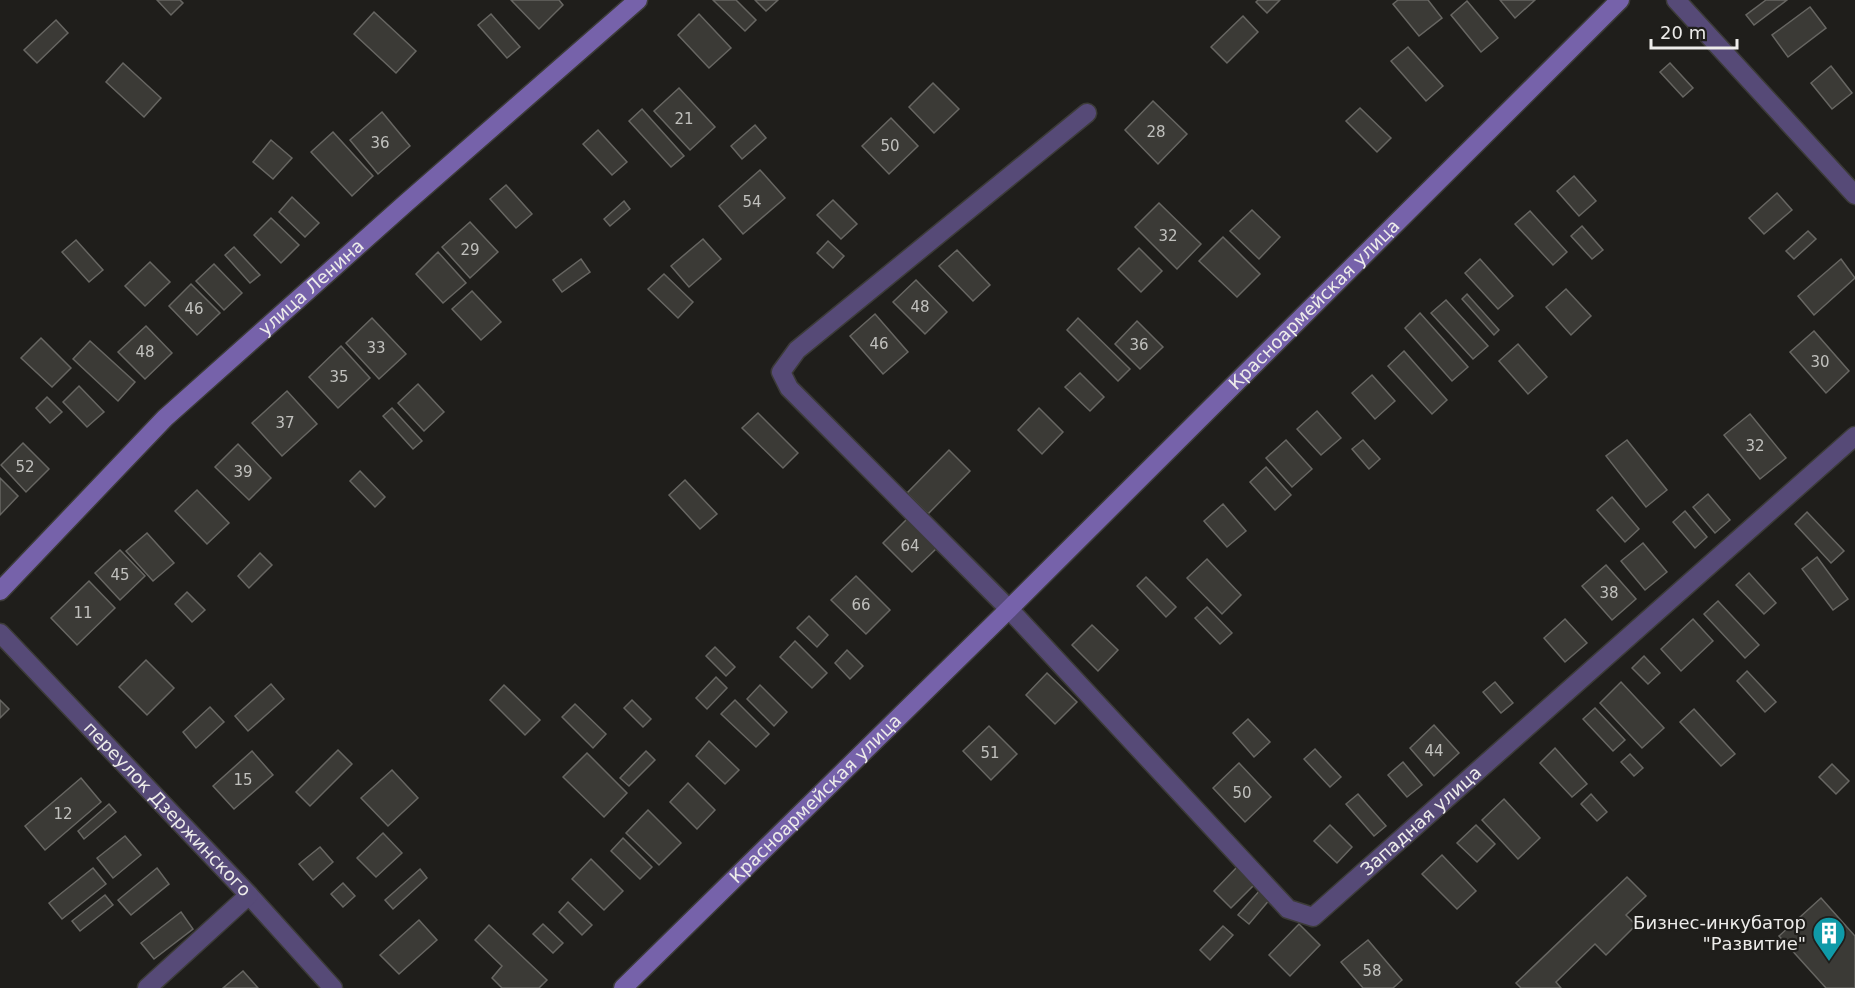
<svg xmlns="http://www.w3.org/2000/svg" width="1855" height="988" viewBox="0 0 1855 988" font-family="'DejaVu Sans',sans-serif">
	<rect width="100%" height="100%" fill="#1f1e1b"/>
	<g fill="#3b3a36" stroke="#676662" stroke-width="1.5">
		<polygon points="157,0 180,0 183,3 171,15"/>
		<polygon points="511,0 559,0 563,5 539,29"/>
		<polygon points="713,0 736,0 756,20 745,31"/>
		<polygon points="755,0 778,0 766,11"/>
		<polygon points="1258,0 1280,0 1267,13 1256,2"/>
		<polygon points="1398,0 1428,0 1442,18 1419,36 1393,4"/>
		<polygon points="1500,0 1535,0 1515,18"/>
		<polygon points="1766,0 1787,0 1754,25 1746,15"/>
		<polygon points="1467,1 1498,38 1481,52 1451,15"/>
		<polygon points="1810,7 1826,28 1788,57 1772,35"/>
		<polygon points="374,12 416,51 396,73 354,34"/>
		<polygon points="491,14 520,47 507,58 478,25"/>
		<polygon points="699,14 731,48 709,68 678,35"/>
		<polygon points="1243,16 1258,32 1227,63 1211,47"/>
		<polygon points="56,20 68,33 37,63 24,50"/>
		<polygon points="1408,47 1443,86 1426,101 1391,61"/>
		<polygon points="123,63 161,98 144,117 106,82"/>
		<polygon points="1670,63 1693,88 1683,97 1660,72"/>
		<polygon points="1831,66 1852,93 1832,109 1811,83"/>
		<polygon points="933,83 959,109 934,133 909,107"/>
		<polygon points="679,88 715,127 690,150 654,111"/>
		<polygon points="1153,101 1187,134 1158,164 1125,130"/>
		<polygon points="1360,108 1391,138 1377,152 1346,121"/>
		<polygon points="642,109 684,156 671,167 629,121"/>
		<polygon points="382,112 410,146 378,174 350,140"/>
		<polygon points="891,118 918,146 889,174 862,146"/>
		<polygon points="755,125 766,138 742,159 731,146"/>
		<polygon points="598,130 627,162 612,175 583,144"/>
		<polygon points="333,132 373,176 352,196 311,152"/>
		<polygon points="271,140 292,158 273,179 253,162"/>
		<polygon points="760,170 785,198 743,234 719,206"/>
		<polygon points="1574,176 1596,201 1579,216 1557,191"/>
		<polygon points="506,185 532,214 516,228 490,199"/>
		<polygon points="1777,193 1792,210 1764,234 1749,218"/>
		<polygon points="292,197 319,223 305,237 279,212"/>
		<polygon points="833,200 857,224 841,239 817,215"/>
		<polygon points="624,201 630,209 610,226 604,219"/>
		<polygon points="1159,203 1201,244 1177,269 1135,227"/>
		<polygon points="1252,210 1280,237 1259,259 1230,231"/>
		<polygon points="1530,211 1567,252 1553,265 1515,224"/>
		<polygon points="271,218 299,245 281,263 254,235"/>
		<polygon points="470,222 498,252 470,278 442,247"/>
		<polygon points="1582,226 1603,250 1592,259 1571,236"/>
		<polygon points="1808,231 1816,239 1794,259 1786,251"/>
		<polygon points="1223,237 1260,274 1237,297 1199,261"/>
		<polygon points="703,239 721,259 689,287 671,266"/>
		<polygon points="76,240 103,270 89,282 62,252"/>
		<polygon points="828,241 844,256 833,268 817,253"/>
		<polygon points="234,247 260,275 250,283 225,255"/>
		<polygon points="1139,248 1162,271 1141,292 1118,269"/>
		<polygon points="957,250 990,285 973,301 939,266"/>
		<polygon points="438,252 466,283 443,303 416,274"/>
		<polygon points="581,259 590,272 562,292 553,280"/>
		<polygon points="1480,259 1513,296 1498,309 1465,273"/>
		<polygon points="1841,259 1855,278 1814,315 1798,296"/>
		<polygon points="150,262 170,282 145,306 125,286"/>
		<polygon points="214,264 242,293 224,310 196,281"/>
		<polygon points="664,274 693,302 678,318 648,289"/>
		<polygon points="916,280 947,312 925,334 893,302"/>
		<polygon points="191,284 220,313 197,335 169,306"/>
		<polygon points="1566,289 1591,316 1571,335 1546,307"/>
		<polygon points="472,291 501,322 481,340 452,309"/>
		<polygon points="1467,294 1499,330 1494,335 1462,299"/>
		<polygon points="1446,300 1488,346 1473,359 1431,313"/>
		<polygon points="1420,313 1468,367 1452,381 1405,328"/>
		<polygon points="875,314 908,352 883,374 850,336"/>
		<polygon points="372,318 406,354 379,379 346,343"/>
		<polygon points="1078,318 1130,369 1118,381 1067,330"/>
		<polygon points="1137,321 1163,347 1140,369 1115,344"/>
		<polygon points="146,326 172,353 145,379 118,352"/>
		<polygon points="1814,331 1849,371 1826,393 1790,352"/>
		<polygon points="41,338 71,368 52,387 21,358"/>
		<polygon points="90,341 135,382 118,401 73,359"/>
		<polygon points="1518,344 1547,377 1528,394 1499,361"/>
		<polygon points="341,346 370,378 338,408 309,377"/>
		<polygon points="1404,351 1447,400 1432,414 1388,366"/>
		<polygon points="1080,373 1104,397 1090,411 1065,387"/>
		<polygon points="1372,375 1395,401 1375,419 1352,393"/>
		<polygon points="418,384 444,412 424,431 398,403"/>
		<polygon points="79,386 104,412 87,427 63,402"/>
		<polygon points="287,391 317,424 282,456 252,423"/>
		<polygon points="47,397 62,412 50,423 36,408"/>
		<polygon points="392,408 422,441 413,449 383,416"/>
		<polygon points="1039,408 1063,432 1042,454 1018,430"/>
		<polygon points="1317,411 1341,438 1321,455 1297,429"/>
		<polygon points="758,413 798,453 783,468 742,428"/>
		<polygon points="1750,414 1786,458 1760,479 1724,435"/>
		<polygon points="1286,440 1312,469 1292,487 1266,458"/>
		<polygon points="1363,440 1380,459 1369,469 1352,449"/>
		<polygon points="1627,440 1667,490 1646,507 1606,456"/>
		<polygon points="23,443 49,469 26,492 1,465"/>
		<polygon points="238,444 271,478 249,500 215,467"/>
		<polygon points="949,450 970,471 928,514 907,493"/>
		<polygon points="1266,467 1291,495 1275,510 1250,482"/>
		<polygon points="360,471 385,497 375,507 350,481"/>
		<polygon points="0,478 18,496 0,515"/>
		<polygon points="685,480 717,514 700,529 669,495"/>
		<polygon points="197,490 229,523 207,544 175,511"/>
		<polygon points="1708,494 1730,520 1715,533 1693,507"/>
		<polygon points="1612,497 1639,529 1625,542 1597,510"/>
		<polygon points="1223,504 1246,531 1227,547 1204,521"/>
		<polygon points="1685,511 1707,537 1695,548 1673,522"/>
		<polygon points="1807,512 1844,551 1831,563 1795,524"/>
		<polygon points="907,519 937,548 912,572 883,543"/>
		<polygon points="147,533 174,563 153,581 126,551"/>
		<polygon points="1643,543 1667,572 1645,590 1621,561"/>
		<polygon points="120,550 145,576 120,600 95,573"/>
		<polygon points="260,553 272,565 249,588 238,576"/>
		<polygon points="1817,557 1848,599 1833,610 1802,569"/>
		<polygon points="1207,559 1241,595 1222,614 1187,578"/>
		<polygon points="1606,565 1636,599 1612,620 1582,586"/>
		<polygon points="1749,573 1776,603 1764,614 1736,585"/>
		<polygon points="856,576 890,610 866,634 831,600"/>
		<polygon points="1146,577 1176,607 1166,617 1137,586"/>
		<polygon points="89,581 115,608 77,645 51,618"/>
		<polygon points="187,592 205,610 192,622 175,604"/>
		<polygon points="1718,601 1759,645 1745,658 1704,614"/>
		<polygon points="1207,607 1232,633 1220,644 1195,618"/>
		<polygon points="809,616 828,635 817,647 797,628"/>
		<polygon points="1565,619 1587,643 1565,662 1544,638"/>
		<polygon points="1693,619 1713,641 1681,671 1661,649"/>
		<polygon points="1092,625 1118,650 1098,671 1072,645"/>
		<polygon points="795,641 827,673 812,688 780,657"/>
		<polygon points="715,647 735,667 726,676 706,656"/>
		<polygon points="847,650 863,666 850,679 835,663"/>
		<polygon points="1644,656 1660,673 1648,684 1632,668"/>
		<polygon points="146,660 174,688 147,715 119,687"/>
		<polygon points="1747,671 1776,702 1765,712 1737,681"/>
		<polygon points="1047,673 1077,702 1055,724 1026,695"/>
		<polygon points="716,677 727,688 707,709 696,698"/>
		<polygon points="1495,682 1513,703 1501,713 1483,692"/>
		<polygon points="1621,682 1664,728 1642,748 1600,703"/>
		<polygon points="271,684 284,699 248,731 235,716"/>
		<polygon points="504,685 540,720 525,735 490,700"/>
		<polygon points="760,685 787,712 774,726 747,699"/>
		<polygon points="0,700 9,709 0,718"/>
		<polygon points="632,700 651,719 643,727 624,708"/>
		<polygon points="735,700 769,734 756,747 721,714"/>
		<polygon points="575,704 606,734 593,748 562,717"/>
		<polygon points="210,707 224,722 196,748 183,732"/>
		<polygon points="1595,708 1625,740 1613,751 1583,719"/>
		<polygon points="1694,709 1735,754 1721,766 1680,722"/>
		<polygon points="1248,719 1270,742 1254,757 1233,733"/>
		<polygon points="1434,725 1459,753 1434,776 1410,748"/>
		<polygon points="989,726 1017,754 991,780 963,751"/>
		<polygon points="709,741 739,770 725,784 696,756"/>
		<polygon points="1555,748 1587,784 1572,797 1540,763"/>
		<polygon points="1315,749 1341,777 1330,787 1304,759"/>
		<polygon points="338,750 352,764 310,806 296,792"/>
		<polygon points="252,751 273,775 234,809 213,786"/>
		<polygon points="646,751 655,760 629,786 620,778"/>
		<polygon points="587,753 627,793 604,817 563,777"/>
		<polygon points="1630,754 1643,768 1634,776 1621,762"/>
		<polygon points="1403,762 1422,785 1407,797 1388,775"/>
		<polygon points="1239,763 1271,797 1245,822 1213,788"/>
		<polygon points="1832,764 1849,781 1836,794 1819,777"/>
		<polygon points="392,770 418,798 388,826 361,798"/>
		<polygon points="81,778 101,802 45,850 25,826"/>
		<polygon points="688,783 715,810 697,829 670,802"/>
		<polygon points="1358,794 1386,826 1374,836 1346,804"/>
		<polygon points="1591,794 1607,812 1597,821 1581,804"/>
		<polygon points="1504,799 1540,838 1518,859 1482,820"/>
		<polygon points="109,804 116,812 84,839 78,831"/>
		<polygon points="648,810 681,843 659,865 626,833"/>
		<polygon points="1330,825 1352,847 1337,863 1314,841"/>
		<polygon points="1476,825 1495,844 1477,862 1457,843"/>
		<polygon points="383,833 402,853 376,877 357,858"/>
		<polygon points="125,836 141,855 113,878 97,858"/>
		<polygon points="623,838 652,867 640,879 611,851"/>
		<polygon points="320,847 333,862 313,880 299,864"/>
		<polygon points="1442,855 1476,891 1457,909 1422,874"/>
		<polygon points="591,859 623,891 604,910 572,879"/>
		<polygon points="1239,865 1257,882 1231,908 1214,891"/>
		<polygon points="93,868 106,884 62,919 49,903"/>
		<polygon points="157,868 169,884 131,915 118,900"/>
		<polygon points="420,869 427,878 393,909 385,900"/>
		<polygon points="1627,877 1646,896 1626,915 1636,925 1606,955 1595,944 1556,982 1561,988 1521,988 1516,983"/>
		<polygon points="343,883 355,896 343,907 331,894"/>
		<polygon points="1261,889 1271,898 1249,924 1238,915"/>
		<polygon points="105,895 113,905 80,931 72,921"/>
		<polygon points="1821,898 1855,936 1855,988 1826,988 1779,936"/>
		<polygon points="568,902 592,925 582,935 559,912"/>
		<polygon points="181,912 193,929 154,959 141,943"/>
		<polygon points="419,920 437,940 399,974 380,955"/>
		<polygon points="543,924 563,943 553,953 533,934"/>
		<polygon points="1299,924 1320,945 1290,976 1269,955"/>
		<polygon points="489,925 547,980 539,988 502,988 492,978 502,966 475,940"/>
		<polygon points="1223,926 1233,935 1210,960 1200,950"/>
		<polygon points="1368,940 1402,980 1393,988 1363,988 1341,962"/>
		<polygon points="243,971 258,988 223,988"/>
	</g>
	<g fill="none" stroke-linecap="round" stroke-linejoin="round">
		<defs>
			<g id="street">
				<polyline points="1676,0 1855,195"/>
				<path id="s1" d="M 1087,113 L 797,350 L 781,372 L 789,388 L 1009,609 L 1288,909 L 1313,917 L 1855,436"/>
				<path id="s2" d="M 0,633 L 249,895 L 333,988"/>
				<polyline points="147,988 249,895"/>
			</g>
			<g id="secondary">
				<path id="s3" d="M 0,591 L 165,418 L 406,203 L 638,0"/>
				<path id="s4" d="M 623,988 L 1009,609 L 1620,0"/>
			</g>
		</defs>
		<use href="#street" stroke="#3c3b38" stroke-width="21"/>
		<use href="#secondary" stroke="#3c3b38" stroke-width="21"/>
		<use href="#street" stroke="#564a77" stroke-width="18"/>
		<use href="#secondary" stroke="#7662aa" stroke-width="18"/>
	</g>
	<defs>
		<symbol id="building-pin" viewBox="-11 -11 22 30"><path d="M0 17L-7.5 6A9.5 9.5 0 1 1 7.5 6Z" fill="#0f9aa8" stroke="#1f1e1b"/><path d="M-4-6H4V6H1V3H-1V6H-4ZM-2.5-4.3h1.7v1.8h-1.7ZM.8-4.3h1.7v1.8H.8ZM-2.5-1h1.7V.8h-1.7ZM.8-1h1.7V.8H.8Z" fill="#fff"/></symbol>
	</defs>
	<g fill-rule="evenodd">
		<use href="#building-pin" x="1810" y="914" width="38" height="52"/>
	</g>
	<g text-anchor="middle" stroke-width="4.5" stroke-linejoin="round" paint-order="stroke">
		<g font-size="15" fill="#c0c0bd">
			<text x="684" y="124">21</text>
			<text x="1156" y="137">28</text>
			<text x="380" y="148">36</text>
			<text x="890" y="151">50</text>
			<text x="752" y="207">54</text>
			<text x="1168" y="241">32</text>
			<text x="470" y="255">29</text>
			<text x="920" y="312">48</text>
			<text x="194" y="314">46</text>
			<text x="879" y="349">46</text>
			<text x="1139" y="350">36</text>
			<text x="376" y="353">33</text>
			<text x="145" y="357">48</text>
			<text x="1820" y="367">30</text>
			<text x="339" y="382">35</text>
			<text x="285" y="428">37</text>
			<text x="1755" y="451">32</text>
			<text x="25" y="472">52</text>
			<text x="243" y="477">39</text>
			<text x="910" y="551">64</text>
			<text x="120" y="580">45</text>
			<text x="1609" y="598">38</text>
			<text x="861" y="610">66</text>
			<text x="83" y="618">11</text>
			<text x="1434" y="756">44</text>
			<text x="990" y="758">51</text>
			<text x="243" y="785">15</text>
			<text x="1242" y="798">50</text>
			<text x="63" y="819">12</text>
			<text x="1372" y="976">58</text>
		</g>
		<g font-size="18" fill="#edecea" stroke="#1f1e1b">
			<text dy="6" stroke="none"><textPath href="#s3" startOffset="435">улица Ленина</textPath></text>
			<text dy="6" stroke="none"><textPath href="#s4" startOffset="972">Красноармейская улица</textPath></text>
			<text dy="6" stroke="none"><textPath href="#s4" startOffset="270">Красноармейская улица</textPath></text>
			<text dy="6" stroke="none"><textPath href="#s2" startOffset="243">переулок Дзержинского</textPath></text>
			<text dy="6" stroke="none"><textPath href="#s1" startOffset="1312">Западная улица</textPath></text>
		</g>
		<g font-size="18" fill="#edecea" stroke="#1f1e1b" text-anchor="end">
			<text x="1806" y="929">Бизнес-инкубатор<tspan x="1806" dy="21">"Развитие"</tspan></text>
		</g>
	</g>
	<path d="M1651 39v9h86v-9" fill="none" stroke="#edecea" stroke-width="3"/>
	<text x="1660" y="39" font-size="18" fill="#edecea" stroke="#1f1e1b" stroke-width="4.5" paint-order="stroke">20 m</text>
</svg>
